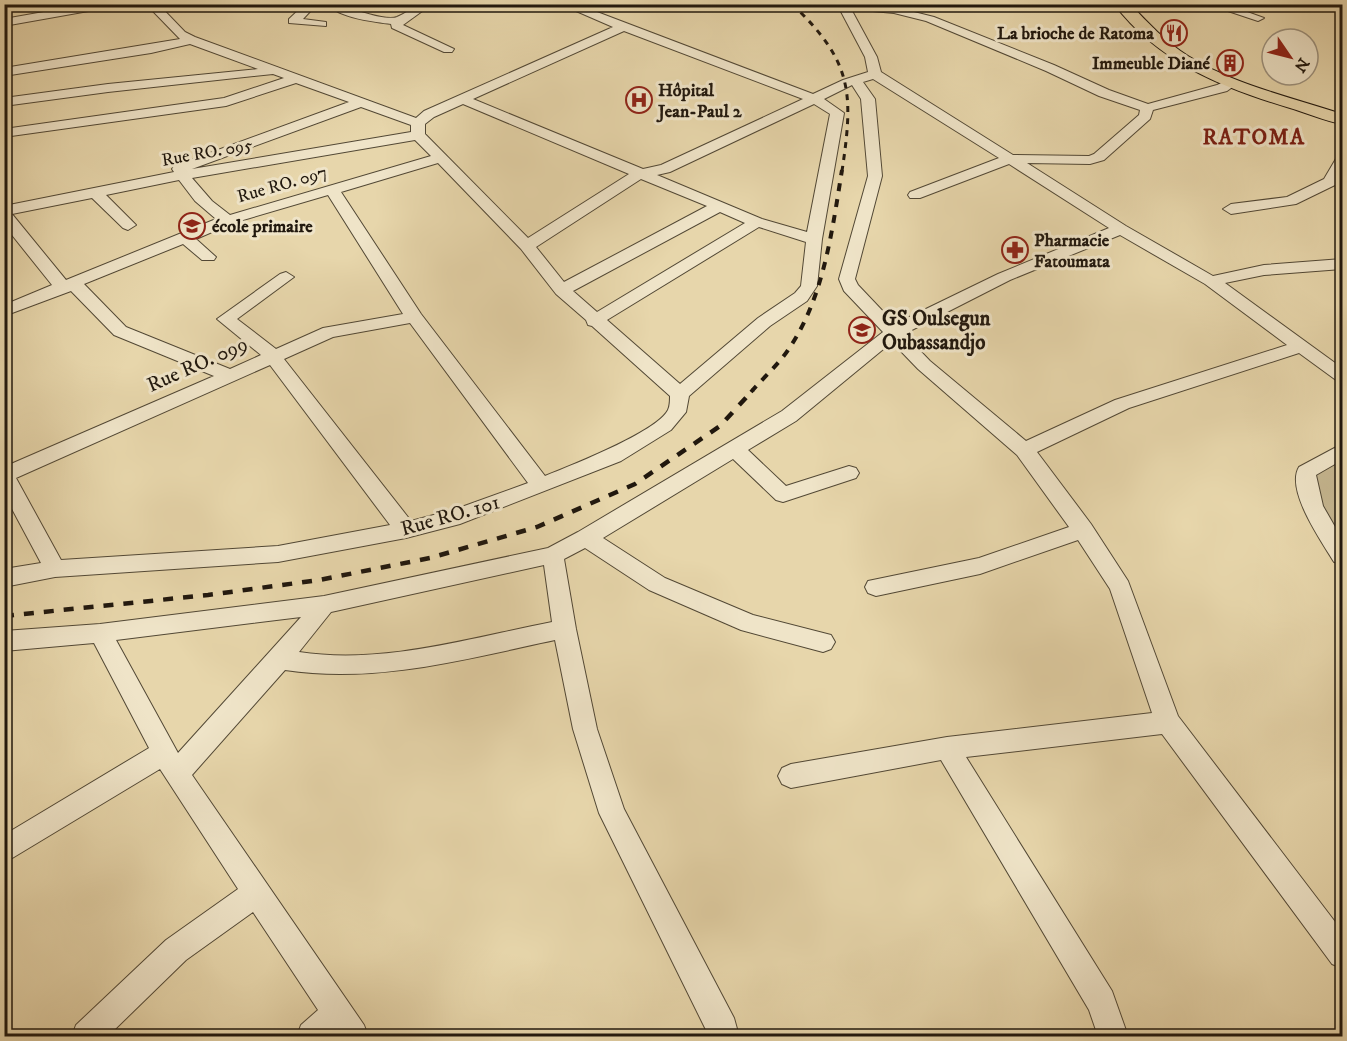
<svg xmlns="http://www.w3.org/2000/svg" width="1347" height="1041" viewBox="0 0 1347 1041" font-family="'IM FELL DW Pica',serif">
	<rect width="100%" height="100%" fill="#e7d6ab"/>
	<filter id="stains"><feTurbulence type="fractalNoise" baseFrequency=".00333" numOctaves="4"/><feColorMatrix values="0 0 0 0 .2 0 0 0 0 .09 0 0 0 0 .02 0 0 0 .5 -.17"/></filter>
	<radialGradient id="worn" r=".72"><stop offset=".6" stop-color="#630" stop-opacity="0"/><stop offset="1" stop-color="#630" stop-opacity=".3"/></radialGradient>
	<polygon fill="#c5b690" stroke="#73674f" stroke-width="1.5" points="1342,457 1342,545 1328,524 1310,476"/>
	<g fill="none" stroke-linecap="round" stroke-linejoin="round">
		<defs>
			<g id="minor">
				<polygon points="89,4 116,4 111,7 4,26 4,19"/>
				<path d="M 146,4 L 158,4 L 185,32 L 195,37 L 416,118 L 424,111 L 613,27 L 560,4 L 576,4 L 813,94 L 843,80 L 868,72 L 865,57 L 837,4 L 894,7 L 934,17 L 1054,65 L 1109,90 L 1148,104 L 1217,85 L 1228,80 L 1236,80 L 1238,83 L 1227,91 L 1153,110 L 1150,119 L 1104,160 L 1090,164 L 1027,163 L 1126,226 L 1213,276 L 1264,265 L 1342,259 L 1342,269 L 1264,275 L 1225,283 L 1342,368 L 1342,382 L 1336,380 L 1299,353 L 1129,408 L 1037,452 L 1091,524 L 1128,581 L 1178,716 L 1342,931 L 1342,968 L 1332,964 L 1162,734 L 966,757 L 1112,991 L 1128,1036 L 1098,1036 L 1089,1010 L 941,760 L 791,788 L 782,784 L 778,776 L 782,768 L 791,764 L 947,737 L 1152,713 L 1110,589 L 1078,540 L 980,574 L 876,596 L 868,593 L 865,587 L 868,581 L 979,558 L 1069,527 L 1017,455 L 918,369 L 892,342 L 796,421 L 748,450 L 786,486 L 849,466 L 856,468 L 859,473 L 856,478 L 783,502 L 776,500 L 733,459 L 603,538 L 665,578 L 753,615 L 831,635 L 835,642 L 831,649 L 823,652 L 741,630 L 649,590 L 585,548 L 564,559 L 576,629 L 597,729 L 624,809 L 734,1018 L 739,1036 L 709,1036 L 599,813 L 573,729 L 555,640 C 466,659 376,684 285,670 L 192,775 L 364,1025 L 368,1036 L 297,1036 L 301,1025 L 318,1010 L 253,912 L 186,960 L 108,1036 L 72,1036 L 76,1025 L 166,940 L 238,889 L 160,769 L 4,863 L 4,835 L 149,748 L 94,643 L 4,651 L 4,631 L 100,624 L 324,596 L 548,548 L 578,532 L 782,411 L 883,332 L 844,291 L 839,279 L 868,176 L 861,99 L 852,85 L 824,99 L 844,113 L 822,239 L 817,286 L 807,301 L 770,326 L 689,396 L 686,412 L 671,430 L 621,461 L 460,524 L 406,538 L 278,562 L 55,577 L 4,587 L 4,569 L 41,563 L 4,494 L 4,467 L 214,376 L 114,335 L 71,291 L 4,316 L 4,305 L 52,285 L 4,225 L 4,206 L 174,172 L 172,169 L 174,166 L 349,102 L 296,83 L 226,106 L 4,137 L 4,129 L 224,98 L 284,78 L 273,74 L 108,92 L 4,106 L 4,98 L 108,84 L 258,69 L 190,44 L 151,53 L 4,76 L 4,68 L 180,39 ZM 851,9 L 894,13 L 926,21 L 1046,71 L 1099,96 L 1140,110 L 1139,115 L 1094,154 L 1089,156 L 1013,155 L 881,72 L 877,57 ZM 624,31 L 803,99 L 661,165 L 643,169 L 473,99 ZM 873,79 L 999,158 L 910,192 L 908,195 L 910,198 L 920,198 L 1009,164 L 1109,228 L 998,274 L 895,324 L 858,285 L 855,279 L 882,176 L 875,99 L 863,82 ZM 463,104 L 629,174 L 528,238 L 425,134 L 425,124 L 434,117 ZM 814,104 L 830,114 L 807,232 L 762,219 L 657,175 L 670,172 ZM 361,107 L 411,125 L 411,132 L 192,169 ZM 415,140 L 431,156 L 230,215 L 212,201 L 192,178 ZM 438,163 L 521,249 L 556,294 L 586,320 L 588,325 L 592,326 L 670,396 C 670,400 670,406 668,410 C 657,432 570,466 545,476 L 421,314 L 341,192 ZM 641,179 L 707,206 L 564,282 L 536,247 ZM 179,180 L 195,201 L 216,219 L 66,280 L 12,214 L 92,198 L 123,228 L 128,230 L 136,225 L 106,195 ZM 328,195 L 403,314 L 323,328 L 276,349 L 237,319 L 294,277 L 286,272 L 280,274 L 217,319 L 261,355 L 230,369 L 126,327 L 84,284 L 183,244 L 202,260 L 214,260 L 216,257 L 196,239 L 233,223 ZM 720,212 L 745,223 L 597,312 L 573,291 ZM 759,227 L 806,242 L 801,286 L 795,293 L 758,318 L 680,384 L 607,320 ZM 1120,235 L 1205,284 L 1287,345 L 1115,400 L 1026,441 L 930,361 L 904,334 L 1010,280 ZM 410,323 L 528,483 L 456,509 L 411,521 L 284,359 L 333,337 ZM 270,365 L 390,525 L 278,546 L 61,560 L 16,478 ZM 544,565 L 552,622 C 470,638 383,665 299,652 L 331,612 ZM 301,617 L 178,753 L 116,640 Z"/>
				<polygon points="305,4 317,4 303,19 326,22 326,26 289,23 289,19"/>
				<path d="M 341,4 C 352,10 386,21 397,17 C 413,10 413,4 432,4 L 403,25 L 454,49 L 452,52 L 444,52 L 392,28 L 391,24 C 375,22 340,18 329,5 Z"/>
				<polygon points="1207,4 1225,4 1264,18 1258,21"/>
				<polygon points="1342,156 1342,172 1335,185 1296,204 1231,214 1223,209 1231,204 1287,197 1324,179 1337,157"/>
				<path d="M 1342,444 L 1342,460 L 1316,475 L 1323,506 L 1342,539 L 1342,564 L 1334,562 C 1322,542 1285,490 1299,467 Z"/>
			</g>
			<path id="major" d="M 1114,4 L 1130,4 C 1148,23 1166,42 1188,56 C 1235,85 1291,97 1342,114 L 1342,124 C 1325,121 1307,113 1290,108 C 1223,88 1158,62 1114,4 Z"/>
		</defs>
		<use href="#minor" stroke="#524835" stroke-width="2"/>
		<use href="#major" stroke="#21180e" stroke-width="2"/>
		<use href="#minor" fill="#efe4c8" fill-rule="evenodd"/>
		<use href="#major" fill="#e7d6ab" fill-rule="evenodd"/>
		<path stroke="#21180e" stroke-width="3" stroke-dasharray="6 6" stroke-linecap="butt" d="M 792,4 C 852,61 854,92 842,171"/>
		<path stroke="#21180e" stroke-width="4" stroke-dasharray="8 8" stroke-linecap="butt" d="M 751,392 C 763,378 778,365 788,350 C 824,298 832,231 842,170"/>
		<polyline stroke="#21180e" stroke-width="4.5" stroke-dasharray="10 10" stroke-linecap="butt" points="4,616 208,595 319,580 430,558 537,527 635,484 720,426 753,390"/>
	</g>
	<defs>
		<symbol id="restaurant-ring" viewBox="-11 -11 22 22"><circle r="9.5" fill="#efe4c8" stroke="#8f2418" stroke-width="1.5"/><path d="M-5-6h1v4h1v-4h1v4h1v-4h1v5L-1.5 .5V6h-2V.5L-5-1ZM5-6V6H3V1.5H1.5Q1.5-4 5-6Z" fill="#8f2418"/></symbol>
		<symbol id="building-ring" viewBox="-11 -11 22 22"><circle r="9.5" fill="#efe4c8" stroke="#8f2418" stroke-width="1.5"/><path d="M-4-6H4V6H1V3H-1V6H-4ZM-2.5-4.3h1.7v1.8h-1.7ZM.8-4.3h1.7v1.8H.8ZM-2.5-1h1.7V.8h-1.7ZM.8-1h1.7V.8H.8Z" fill="#8f2418"/></symbol>
		<symbol id="hospital-ring" viewBox="-11 -11 22 22"><circle r="9.5" fill="#efe4c8" stroke="#8f2418" stroke-width="1.5"/><path d="M-5-5h3v3.5h4V-5h3V5h-3V1.5h-4V5h-3Z" fill="#8f2418"/></symbol>
		<symbol id="school-ring" viewBox="-11 -11 22 22"><circle r="9.5" fill="#efe4c8" stroke="#8f2418" stroke-width="1.5"/><path d="M0-5L7-2L0 1L-7-2ZM-4 1L0 2.5L4 1V4Q0 6-4 4Z" fill="#8f2418"/></symbol>
		<symbol id="pharmacy-ring" viewBox="-11 -11 22 22"><circle r="9.5" fill="#efe4c8" stroke="#8f2418" stroke-width="1.5"/><path d="M-2-6h4v4h4v4h-4v4h-4v-4h-4v-4h4Z" fill="#8f2418"/></symbol>
	</defs>
	<g fill-rule="evenodd">
		<use href="#restaurant-ring" x="1159" y="18" width="30" height="30"/>
		<use href="#building-ring" x="1215" y="48" width="30" height="30"/>
		<use href="#hospital-ring" x="624" y="85" width="30" height="30"/>
		<use href="#school-ring" x="177" y="211" width="30" height="30"/>
		<use href="#pharmacy-ring" x="1000" y="235" width="30" height="30"/>
		<use href="#school-ring" x="847" y="315" width="30" height="30"/>
	</g>
	<g text-anchor="middle" stroke-width="6" stroke-linejoin="round" paint-order="stroke">
		<g font-size="18" font-weight="bold" fill="#21180e" stroke="#efe4c8" text-anchor="start">
			<text x="1154" y="39" text-anchor="end">La brioche de Ratoma</text>
			<text x="1210" y="69" text-anchor="end">Immeuble Diané</text>
			<text x="658" y="96">Hôpital<tspan x="658" dy="21">Jean-Paul 2</tspan></text>
			<text x="212" y="232">école primaire</text>
			<text x="1034" y="246">Pharmacie<tspan x="1034" dy="21">Fatoumata</tspan></text>
		</g>
		<g font-size="18" fill="#21180e" stroke="#efe4c8">
			<text transform="translate(207 152) rotate(-10)" y="6">Rue RO. 095</text>
			<text transform="translate(282 184) rotate(-16)" y="6">Rue RO. 097</text>
		</g>
		<g font-size="21" font-weight="bold" fill="#21180e" stroke="#efe4c8" text-anchor="start">
			<text x="882" y="325">GS Oulsegun<tspan x="882" dy="24">Oubassandjo</tspan></text>
		</g>
		<g font-size="21" fill="#21180e" stroke="#efe4c8">
			<text transform="translate(197 364) rotate(-24)" y="7">Rue RO. 099</text>
			<text transform="translate(450 515) rotate(-16)" y="7">Rue RO. 101</text>
		</g>
		<g font-size="22" font-weight="bold" letter-spacing="1.5" fill="#7a1f14" stroke="#efe4c8">
			<text x="1254" y="144">RATOMA</text>
		</g>
	</g>
	<rect width="1347" height="1041" fill="none" stroke="#e7d6ab" stroke-width="24"/>
	<rect x="6" y="6" width="1335" height="1029" fill="none" stroke="#21180e" stroke-width="3"/>
	<rect x="12" y="12" width="1323" height="1017" fill="none" stroke="#21180e" stroke-width="1.5"/>
	<g transform="translate(1290 57) rotate(125)"><circle r="28" fill="#efe4c8" stroke="#9d927e" stroke-width="1.5"/>
	<path d="M0-4.5L10 22L0 15L-10 22Z" fill="#8f2418"/>
	<text y="-9" font-size="16" font-weight="bold" text-anchor="middle" fill="#21180e">N</text>
	</g>
	<rect width="100%" height="100%" filter="url(#stains)"/>
	<rect width="100%" height="100%" fill="url(#worn)"/>
</svg>
